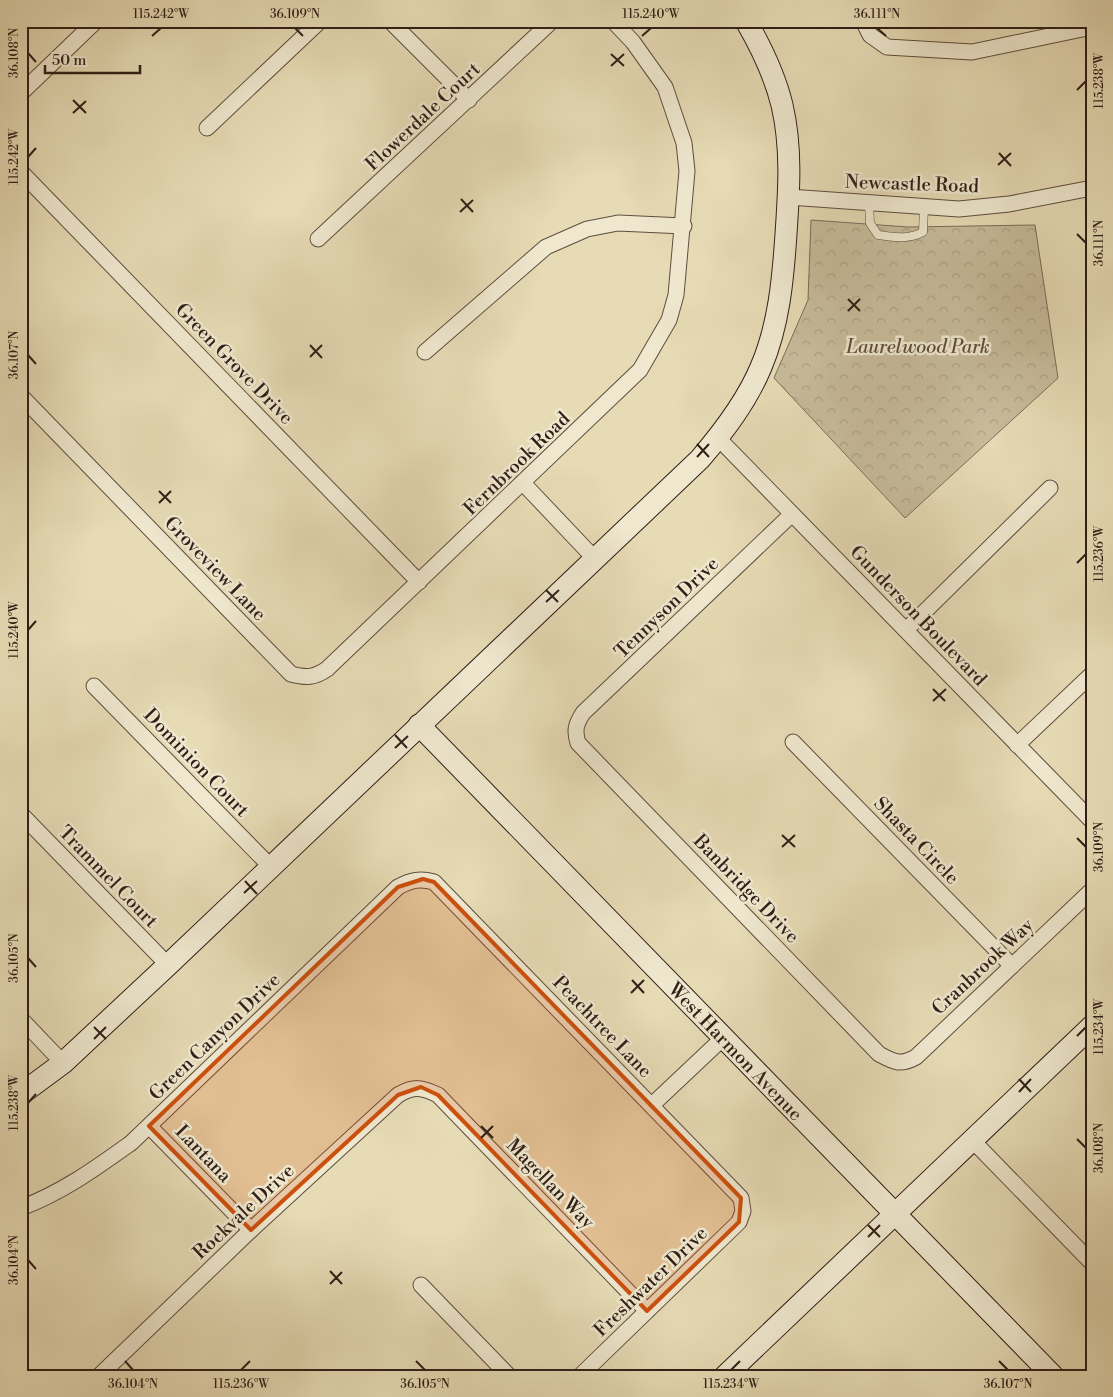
<svg xmlns="http://www.w3.org/2000/svg" width="1113" height="1397" viewBox="0 0 1113 1397" font-family="'Libre Bodoni',serif">
	<defs>
		<pattern id="forest-crowns" width="20" height="18" patternUnits="userSpaceOnUse" patternTransform="scale(1.25)"><rect width="20" height="18" fill="#c7bb9a"/><path d="M2 6a3 3 0 1 1 6 0M12 15a3 3 0 1 1 6 0" fill="none" stroke="#aba084"/></pattern>
	</defs>
	<rect width="100%" height="100%" fill="#e6dbb5"/>
	<filter id="stains"><feTurbulence type="fractalNoise" baseFrequency=".004" numOctaves="4"/><feColorMatrix values="0 0 0 0 .2 0 0 0 0 .09 0 0 0 0 .02 0 0 0 .5 -.17"/></filter>
	<radialGradient id="worn" r=".72"><stop offset=".6" stop-color="#630" stop-opacity="0"/><stop offset="1" stop-color="#630" stop-opacity=".3"/></radialGradient>
	<polygon fill="url(#forest-crowns)" stroke="#7c6c58" points="811,220 908,227 1035,225 1058,378 905,518 774,378 808,300"/>
	<g fill="none" stroke-linecap="round" stroke-linejoin="round">
		<defs>
			<path id="lane" d="M 869,203 L 870,223 L 878,235 C 895,237 908,240 923,232 L 924,207"/>
			<g id="street">
				<polyline points="390,21 469,100"/>
				<polyline points="863,21 870,35 887,47 972,52 1092,27"/>
				<polyline points="21,93 96,21"/>
				<polyline points="207,128 320,21"/>
				<polyline points="21,172 419,582"/>
				<polyline points="789,197 959,209 1009,204 1092,188"/>
				<polyline points="318,239 552,21"/>
				<polyline points="425,352 546,247 587,229 618,223 684,226"/>
				<path d="M 21,396 L 291,674 C 306,678 314,678 327,669 L 640,370 L 669,320 L 676,295 L 687,171 L 684,143 L 665,87 L 633,42 L 613,21"/>
				<polyline points="718,438 1092,821"/>
				<polyline points="523,483 595,559"/>
				<path d="M 792,514 L 583,713 C 576,724 574,730 578,743 L 879,1054 C 894,1062 900,1066 916,1057 L 1092,890"/>
				<polyline points="906,630 1050,488"/>
				<polyline points="94,686 271,867"/>
				<polyline points="793,742 1012,966"/>
				<polyline points="1017,745 1092,674"/>
				<polyline points="21,814 168,965"/>
				<polyline points="21,1019 63,1063"/>
				<polyline points="652,1105 723,1038"/>
				<polyline points="149,1126 251,1230"/>
				<polyline points="973,1141 1092,1263"/>
				<path d="M 21,1208 C 63,1192 96,1168 131,1143 L 398,887 C 411,880 420,878 434,882 L 741,1198 L 743,1211 L 739,1222 L 580,1376"/>
				<polyline points="421,1285 509,1376"/>
				<path d="M 99,1376 L 251,1230 L 398,1095 C 414,1086 422,1087 438,1095 L 647,1311"/>
			</g>
			<g id="secondary">
				<polyline points="419,725 1053,1376"/>
				<path d="M 21,1094 L 63,1063 L 168,965 L 700,459 C 724,431 747,401 761,367 C 779,325 783,279 786,234 C 789,190 792,148 782,105 C 775,76 761,47 746,21"/>
				<polyline points="725,1376 1092,1026"/>
			</g>
		</defs>
		<use href="#lane" stroke="#5e4d3e" stroke-width="9"/>
		<use href="#street" stroke="#5e4d3e" stroke-width="17"/>
		<use href="#secondary" stroke="#301e17" stroke-width="23"/>
		<use href="#lane" stroke="#efe8cf" stroke-width="8"/>
		<use href="#street" stroke="#efe8cf" stroke-width="15"/>
		<use href="#secondary" stroke="#efe8cf" stroke-width="21"/>
	</g>
	<path fill="#cc500e" fill-opacity="0.2" stroke="#cc500e" stroke-width="4" stroke-linejoin="round" d="M 423,879 L 434,882 L 741,1198 L 739,1222 L 647,1311 L 438,1095 L 421,1087 L 398,1095 L 251,1230 L 149,1126 L 398,887 Z"/>
	<path fill="none" stroke="#301e17" stroke-width="2" d="M 295,28 L 303,36M 877,28 L 886,36M 152,36 L 161,28M 642,36 L 651,28M 28,53 L 36,62M 611,54 L 624,66M 611,66 L 624,54M 1077,90 L 1086,81M 73,100 L 86,113M 73,113 L 86,101M 999,153 L 1011,166M 28,157 L 36,148M 998,165 L 1011,153M 461,199 L 473,212M 460,212 L 473,200M 1077,234 L 1086,243M 848,299 L 860,311M 848,311 L 860,299M 310,345 L 322,358M 28,355 L 36,364M 310,357 L 322,345M 697,444 L 709,457M 697,457 L 709,444M 159,491 L 171,503M 159,503 L 171,491M 1077,563 L 1086,554M 546,590 L 558,602M 546,602 L 559,590M 28,630 L 36,621M 933,689 L 945,701M 933,701 L 946,689M 395,735 L 407,748M 395,748 L 408,736M 782,835 L 795,847M 1077,838 L 1086,847M 782,847 L 795,835M 245,881 L 257,894M 244,893 L 257,881M 28,958 L 36,967M 632,980 L 644,993M 631,993 L 644,980M 94,1027 L 106,1039M 1077,1036 L 1086,1027M 94,1039 L 106,1027M 1019,1079 L 1031,1092M 1019,1092 L 1031,1079M 28,1103 L 36,1094M 481,1126 L 493,1138M 481,1138 L 493,1126M 1077,1139 L 1086,1148M 868,1225 L 880,1237M 868,1237 L 880,1225M 28,1260 L 36,1269M 330,1271 L 342,1284M 330,1284 L 342,1272M 125,1361 L 133,1370M 416,1361 L 425,1370M 999,1361 L 1008,1370M 241,1370 L 250,1361M 731,1370 L 740,1361"/>
	<g text-anchor="middle" stroke-width="5" stroke-linejoin="round" paint-order="stroke">
		<g font-size="19" fill="#301e17" stroke="#efe8cf">
			<text transform="translate(422 116) rotate(-43)" y="7">Flowerdale Court</text>
			<text transform="translate(912 183) rotate(2)" y="7">Newcastle Road</text>
			<text transform="translate(235 363) rotate(46)" y="7">Green Grove Drive</text>
			<text transform="translate(516 463) rotate(-44)" y="7">Fernbrook Road</text>
			<text transform="translate(216 568) rotate(46)" y="7">Groveview Lane</text>
			<text transform="translate(666 607) rotate(-44)" y="7">Tennyson Drive</text>
			<text transform="translate(919 615) rotate(46)" y="7">Gunderson Boulevard</text>
			<text transform="translate(197 762) rotate(46)" y="7">Dominion Court</text>
			<text transform="translate(917 840) rotate(46)" y="7">Shasta Circle</text>
			<text transform="translate(109 876) rotate(46)" y="7">Trammel Court</text>
			<text transform="translate(747 888) rotate(46)" y="7">Banbridge Drive</text>
			<text transform="translate(982 966) rotate(-43)" y="7">Cranbrook Way</text>
			<text transform="translate(603 1026) rotate(46)" y="7">Peachtree Lane</text>
			<text transform="translate(214 1036) rotate(-44)" y="7">Green Canyon Drive</text>
			<text transform="translate(736 1051) rotate(46)" y="7">West Harmon Avenue</text>
			<text transform="translate(204 1153) rotate(46)" y="7">Lantana</text>
			<text transform="translate(551 1183) rotate(46)" y="7">Magellan Way</text>
			<text transform="translate(243 1211) rotate(-43)" y="7">Rockvale Drive</text>
			<text transform="translate(650 1281) rotate(-44)" y="7">Freshwater Drive</text>
		</g>
		<g font-size="19" font-style="italic" fill="#5d4d3e" stroke="#efe8cf">
			<text x="918" y="353">Laurelwood Park</text>
		</g>
	</g>
	<rect width="1113" height="1397" fill="none" stroke="#e6dbb5" stroke-width="55"/>
	<path d="M45 65v8h95v-8" fill="none" stroke="#301e17" stroke-width="2.5"/>
	<text x="52" y="65" font-size="15" fill="#301e17" stroke="#efe8cf" stroke-width="4" paint-order="stroke">50 m</text>
	<rect x="28" y="28" width="1058" height="1342" fill="none" stroke="#301e17" stroke-width="2"/>
	<g font-size="12" text-anchor="middle" fill="#301e17">
		<text x="161" y="18">115.242°W</text>
		<text x="295" y="18">36.109°N</text>
		<text x="651" y="18">115.240°W</text>
		<text x="877" y="18">36.111°N</text>
		<text transform="translate(14 53) rotate(-90)" y="4">36.108°N</text>
		<text transform="translate(1099 81) rotate(-90)" y="4">115.238°W</text>
		<text transform="translate(14 157) rotate(-90)" y="4">115.242°W</text>
		<text transform="translate(1099 243) rotate(-90)" y="4">36.111°N</text>
		<text transform="translate(14 355) rotate(-90)" y="4">36.107°N</text>
		<text transform="translate(1099 554) rotate(-90)" y="4">115.236°W</text>
		<text transform="translate(14 630) rotate(-90)" y="4">115.240°W</text>
		<text transform="translate(1099 847) rotate(-90)" y="4">36.109°N</text>
		<text transform="translate(14 958) rotate(-90)" y="4">36.105°N</text>
		<text transform="translate(1099 1027) rotate(-90)" y="4">115.234°W</text>
		<text transform="translate(14 1103) rotate(-90)" y="4">115.238°W</text>
		<text transform="translate(1099 1148) rotate(-90)" y="4">36.108°N</text>
		<text transform="translate(14 1260) rotate(-90)" y="4">36.104°N</text>
		<text x="133" y="1388">36.104°N</text>
		<text x="241" y="1388">115.236°W</text>
		<text x="425" y="1388">36.105°N</text>
		<text x="731" y="1388">115.234°W</text>
		<text x="1008" y="1388">36.107°N</text>
	</g>
	<rect width="100%" height="100%" filter="url(#stains)"/>
	<rect width="100%" height="100%" fill="url(#worn)"/>
</svg>
